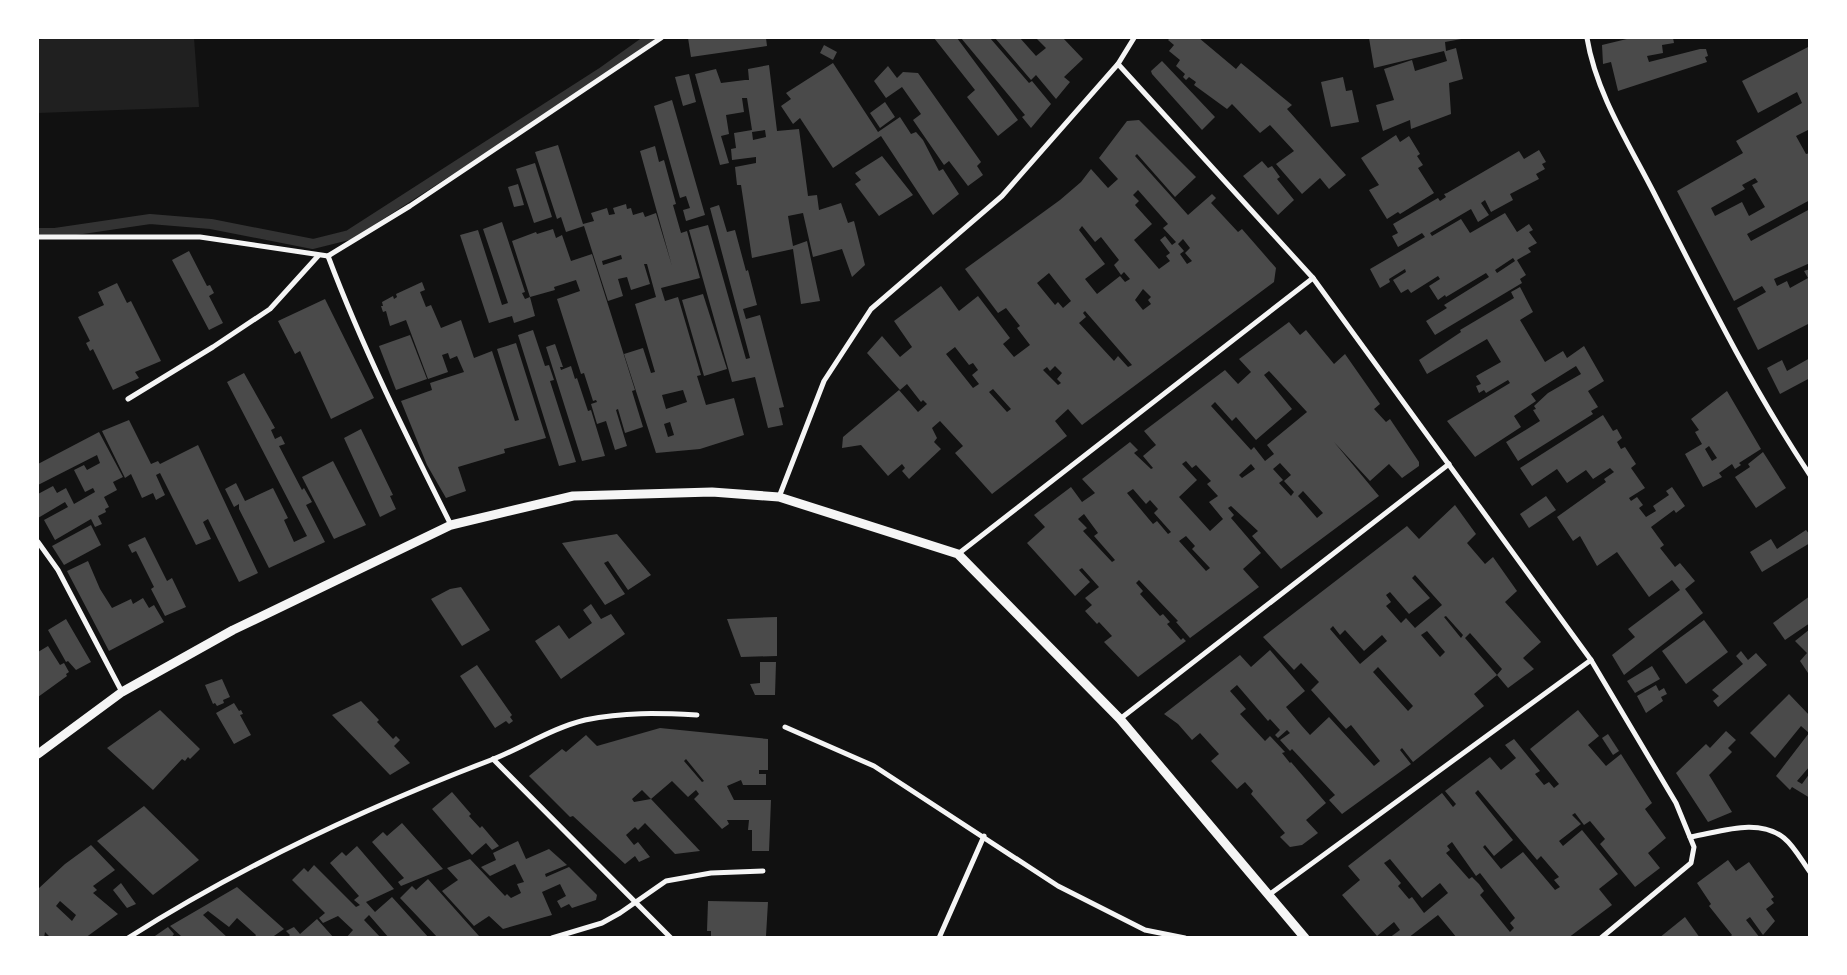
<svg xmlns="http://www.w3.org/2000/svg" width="1847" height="975" viewBox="0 0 1847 975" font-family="'Noto Serif',serif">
	<rect width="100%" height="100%" fill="#111"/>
	<polygon fill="#202020" points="50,38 194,38 199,107 38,113 38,40"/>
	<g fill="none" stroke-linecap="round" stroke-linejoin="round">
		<polyline stroke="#333" stroke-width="10" points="38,233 55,233 150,219 211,224 313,244 349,235 601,73 650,38"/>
	</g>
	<g fill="#4a4a4a" fill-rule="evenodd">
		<polygon points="688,38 766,38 767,46 691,57"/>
		<polygon points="934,38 957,38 1018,120 998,136 967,97 975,90"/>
		<polygon points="961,38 990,38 1029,83 1032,81 1051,104 1031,128 1022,117 1025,115"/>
		<polygon points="995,38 1020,38 1036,56 1046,48 1036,38 1063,38 1083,59 1064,77 1070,82 1056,99 1036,75 1031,80"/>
		<polygon points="1170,38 1199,38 1236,69 1241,63 1292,105 1287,109 1346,175 1329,189 1320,178 1302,194 1276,164 1294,151 1270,125 1260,133 1232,104 1227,109 1194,85 1196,82 1189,77 1186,80 1183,77 1185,74 1176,66 1180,60 1169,51 1174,45 1168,40"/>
		<polygon points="1369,38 1467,38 1445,42 1446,51 1456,48 1463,79 1449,83 1451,114 1411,129 1410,120 1383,131 1376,105 1394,100 1384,69 1412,60 1415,71 1447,61 1444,51 1374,68"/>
		<polygon points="1631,38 1647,38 1648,39 1673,38 1674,43 1662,45 1663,53 1647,56 1649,62 1700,49 1706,49 1708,56 1705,57 1707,62 1618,91 1611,62 1603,64 1602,45"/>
		<polygon points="824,45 837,52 833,60 820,53"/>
		<path d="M 1810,46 L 1810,133 L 1808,130 L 1796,136 L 1806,154 L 1810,153 L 1810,200 L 1747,234 L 1751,241 L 1810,209 L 1810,263 L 1774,279 L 1777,286 L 1787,281 L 1790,288 L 1808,278 L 1804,271 L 1810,269 L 1810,323 L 1758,350 L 1737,308 L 1766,292 L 1762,286 L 1734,301 L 1677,191 L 1743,153 L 1736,141 L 1802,103 L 1797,92 L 1758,113 L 1742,81 ZM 1755,178 L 1758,182 L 1752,185 L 1765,207 L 1749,216 L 1742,202 L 1715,216 L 1711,208 L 1745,189 L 1742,185 Z"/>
		<polygon points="1162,61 1215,117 1202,130 1152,74 1151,71"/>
		<polygon points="833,63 878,132 900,117 911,134 916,132 923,140 939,171 943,169 959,194 933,215 881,136 833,168 800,118 793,124 781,106 791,99 786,93"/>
		<path d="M 769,65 L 777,131 L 799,129 L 808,196 L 817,195 L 819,210 L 841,203 L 848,223 L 854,221 L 865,265 L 852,277 L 842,249 L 813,257 L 803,213 L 788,216 L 793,246 L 807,241 L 820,301 L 801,304 L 793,249 L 752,258 L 741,185 L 737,185 L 735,167 L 756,163 L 756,157 L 732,160 L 731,149 L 736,148 L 734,133 L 752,130 L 747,98 L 742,98 L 744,112 L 726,115 L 729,134 L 721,136 L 729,163 L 720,165 L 695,74 L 716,69 L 721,83 L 745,80 L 749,80 L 748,69 ZM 765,130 L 766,137 L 753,140 L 752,132 Z"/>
		<polygon points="888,66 897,78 903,72 918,73 981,162 977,166 983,175 968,186 949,161 944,165 913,120 921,114 902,87 886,98 874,81"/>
		<polygon points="689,74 696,102 683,106 675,77"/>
		<polygon points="1343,77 1346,91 1352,90 1359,122 1331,127 1321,82"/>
		<polygon points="672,100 705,215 686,221 683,210 690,208 686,196 680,198 654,106"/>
		<polygon points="885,102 895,117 880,128 870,113"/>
		<path d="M 1139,120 L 1196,177 L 1175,197 L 1137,154 L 1135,156 L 1188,215 L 1212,194 L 1216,198 L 1211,203 L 1238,232 L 1242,229 L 1276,268 L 1274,282 L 1082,425 L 1068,409 L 1055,421 L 1067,436 L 992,494 L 955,453 L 963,446 L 940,421 L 932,428 L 937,438 L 934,442 L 941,449 L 909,479 L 902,471 L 905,468 L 902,464 L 888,476 L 861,445 L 842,448 L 843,437 L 899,390 L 918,412 L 927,404 L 923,400 L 921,402 L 907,384 L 900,390 L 867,353 L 882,336 L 900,357 L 912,347 L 894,321 L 941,286 L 959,311 L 978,296 L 1010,338 L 1003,344 L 1014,357 L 1030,345 L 1017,328 L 1020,326 L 1006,308 L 998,313 L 965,269 L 1060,200 L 1081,182 L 1091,169 L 1108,188 L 1118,179 L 1099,158 L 1127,121 ZM 1138,190 L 1168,224 L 1163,228 L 1176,242 L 1172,245 L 1165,236 L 1160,240 L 1170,253 L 1166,256 L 1170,261 L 1159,269 L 1134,240 L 1152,224 L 1135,205 L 1139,201 L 1133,195 ZM 1082,226 L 1095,242 L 1101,237 L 1119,260 L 1114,265 L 1121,275 L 1124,272 L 1130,279 L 1125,282 L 1120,276 L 1097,294 L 1085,279 L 1105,264 L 1079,230 ZM 1183,239 L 1190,248 L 1185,253 L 1192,261 L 1187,264 L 1180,254 L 1184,251 L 1178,244 ZM 1049,273 L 1071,301 L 1063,308 L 1058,302 L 1055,305 L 1037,283 ZM 1143,289 L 1151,297 L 1148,300 L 1151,304 L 1143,310 L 1135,300 ZM 1085,311 L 1132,365 L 1128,367 L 1118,356 L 1114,361 L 1079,323 L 1086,317 L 1083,313 ZM 955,347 L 969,365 L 973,363 L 978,370 L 972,375 L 979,384 L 973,388 L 946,354 ZM 1055,366 L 1062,373 L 1057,379 L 1061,383 L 1058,385 L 1043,370 L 1047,367 L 1050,371 ZM 993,389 L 1011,409 L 1007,412 L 989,392 Z"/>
		<polygon points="1396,135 1400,142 1409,136 1420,154 1417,156 1423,165 1418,168 1434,193 1400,214 1398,212 1387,219 1369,190 1379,185 1361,158"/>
		<path d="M 558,145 L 583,224 L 594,221 L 591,213 L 607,208 L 609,215 L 615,214 L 613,208 L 626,204 L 627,209 L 631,208 L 633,215 L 643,212 L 645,217 L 656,213 L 672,266 L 640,151 L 655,146 L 659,162 L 664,160 L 676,204 L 673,205 L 681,233 L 687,231 L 700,278 L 661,288 L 665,301 L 678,297 L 701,375 L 697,376 L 706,405 L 734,398 L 744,435 L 700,449 L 656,453 L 624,354 L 643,348 L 651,373 L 655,372 L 635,304 L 656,297 L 647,264 L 644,264 L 650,284 L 631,290 L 627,277 L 618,279 L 623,296 L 608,301 L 584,226 L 566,232 L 561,217 L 557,219 L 535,152 ZM 621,255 L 622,259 L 603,265 L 602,261 ZM 683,390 L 687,402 L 666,409 L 662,395 ZM 670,422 L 674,435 L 668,437 L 664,424 Z"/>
		<path d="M 1539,150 L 1546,162 L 1542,164 L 1545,169 L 1536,174 L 1539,179 L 1510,194 L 1513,200 L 1491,212 L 1485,200 L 1481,203 L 1489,215 L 1478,222 L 1471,209 L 1430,233 L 1432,236 L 1461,219 L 1470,233 L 1505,213 L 1517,232 L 1529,224 L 1533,230 L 1529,232 L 1537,243 L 1528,248 L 1531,252 L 1517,260 L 1526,275 L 1520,279 L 1522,283 L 1435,335 L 1426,321 L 1447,308 L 1444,305 L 1489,277 L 1486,273 L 1446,297 L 1445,295 L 1438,300 L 1429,286 L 1440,279 L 1438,276 L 1411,293 L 1408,289 L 1401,293 L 1393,280 L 1406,272 L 1405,269 L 1389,279 L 1390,282 L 1380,288 L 1370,269 L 1425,237 L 1422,233 L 1398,247 L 1392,236 L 1398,233 L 1393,224 L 1438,198 L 1440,201 L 1446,197 L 1444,194 L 1447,193 L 1519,151 L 1524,159 ZM 1513,258 L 1515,261 L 1497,273 L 1495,270 Z"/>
		<polygon points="882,156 913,195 879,216 855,184 861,180 855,173"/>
		<polygon points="1262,161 1268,168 1272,166 1280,177 1277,179 1294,200 1278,215 1243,176"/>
		<polygon points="535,163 552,217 534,223 516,169"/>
		<polygon points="518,184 524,205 514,207 508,187"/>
		<polygon points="719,205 727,232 735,230 746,271 748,270 757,305 743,309 746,319 760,315 784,407 779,408 783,425 768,428 755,377 732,382 689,230 708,225 746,359 750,358 710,208"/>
		<polygon points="502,222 525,292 522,293 525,299 530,297 512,241 536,232 537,234 553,229 556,238 562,235 571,261 592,254 635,390 632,391 643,427 625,433 618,409 616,410 627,446 615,450 606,421 597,424 591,404 597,402 596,400 593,401 584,373 581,374 557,299 580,291 576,280 554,287 555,290 530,297 535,316 514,323 512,316 489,323 460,235 478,230 502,305 508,303 483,229"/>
		<polygon points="189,251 207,286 210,285 214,293 209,296 223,323 209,330 172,260"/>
		<polygon points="422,282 425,290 420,292 426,307 431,305 441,328 461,320 474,358 492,351 515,421 519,420 497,349 516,343 546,438 504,449 505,453 458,467 466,491 446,498 427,465 401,401 432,390 430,383 464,372 457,356 450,359 448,353 442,355 448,372 428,379 406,320 390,326 386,311 383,312 381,306 383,306 382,302 393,296 394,299 397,297 396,294"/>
		<polygon points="117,283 127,303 131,301 161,361 135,372 139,378 113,390 93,349 90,351 86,343 90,341 78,317 104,305 98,292"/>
		<polygon points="1520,287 1533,312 1520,320 1545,362 1563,351 1567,358 1584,346 1604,381 1588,391 1598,407 1591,411 1593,414 1518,461 1506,442 1540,421 1533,410 1536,409 1534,406 1548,393 1581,374 1576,366 1531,394 1536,401 1514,416 1521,427 1475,457 1447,421 1510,383 1508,380 1486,393 1484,390 1479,393 1476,386 1481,384 1476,376 1501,362 1487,339 1427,374 1419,360 1461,332 1460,330 1514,298 1511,292"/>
		<polygon points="703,294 727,369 704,376 682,300"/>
		<polygon points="325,299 374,398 331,419 300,351 295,354 278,321"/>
		<path d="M 1289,322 L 1300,335 L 1306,330 L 1334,364 L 1345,354 L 1380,404 L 1374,409 L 1386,422 L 1390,419 L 1419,462 L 1419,466 L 1402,478 L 1389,464 L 1370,481 L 1334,442 L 1379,496 L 1281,569 L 1252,536 L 1258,531 L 1231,506 L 1228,508 L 1234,515 L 1231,518 L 1261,553 L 1243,569 L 1259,587 L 1190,638 L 1176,622 L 1178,621 L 1139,580 L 1136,583 L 1143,591 L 1140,594 L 1160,616 L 1163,614 L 1170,622 L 1167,624 L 1181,640 L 1183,638 L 1186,641 L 1138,677 L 1104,642 L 1112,636 L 1099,622 L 1097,624 L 1085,611 L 1092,605 L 1085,598 L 1099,587 L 1082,568 L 1079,570 L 1090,582 L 1075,596 L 1027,543 L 1045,527 L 1034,515 L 1071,487 L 1082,502 L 1095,493 L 1082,479 L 1130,442 L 1138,450 L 1134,453 L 1151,469 L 1153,468 L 1143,456 L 1156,445 L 1144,431 L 1225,370 L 1238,384 L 1251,372 L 1239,359 ZM 1269,371 L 1307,412 L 1267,445 L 1274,454 L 1265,461 L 1254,447 L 1251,450 L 1211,406 L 1215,402 L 1232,421 L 1236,417 L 1256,440 L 1292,409 L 1264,375 ZM 1186,461 L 1192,468 L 1196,465 L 1211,481 L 1207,484 L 1218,496 L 1209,502 L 1223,519 L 1210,531 L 1179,497 L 1197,480 L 1182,464 ZM 1280,463 L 1291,475 L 1284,481 L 1294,492 L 1291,496 L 1279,483 L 1283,480 L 1273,469 ZM 1251,464 L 1255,469 L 1242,478 L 1239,475 ZM 1133,489 L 1146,504 L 1150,500 L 1158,509 L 1154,513 L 1171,532 L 1168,534 L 1157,521 L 1153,524 L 1127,493 ZM 1303,491 L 1323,513 L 1317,518 L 1298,496 ZM 1084,514 L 1098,533 L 1094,536 L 1115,560 L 1112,562 L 1083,531 L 1087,528 L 1078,519 ZM 1186,536 L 1195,546 L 1192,549 L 1210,568 L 1206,571 L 1179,541 Z"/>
		<polygon points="533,330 545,366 549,365 554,380 550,381 576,462 559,466 518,335"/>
		<polygon points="410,335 427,379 396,390 379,346"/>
		<polygon points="555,344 563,367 560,367 561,370 571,366 575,379 577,378 588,411 591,410 605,456 582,461 546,347"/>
		<polygon points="1810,358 1810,378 1780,394 1767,368 1782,360 1787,371"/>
		<polygon points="244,373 275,428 271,430 275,439 281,436 285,444 279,446 302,490 304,488 312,502 306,505 325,542 269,568 239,509 239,504 234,507 225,489 236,483 245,501 273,488 288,518 284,520 294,542 307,536 227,382"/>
		<path d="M 1727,391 L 1761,449 L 1739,463 L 1741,465 L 1735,469 L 1732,464 L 1719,473 L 1722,477 L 1703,487 L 1685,454 L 1702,444 L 1695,432 L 1699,430 L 1691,419 ZM 1709,446 L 1717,458 L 1712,461 L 1705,449 Z"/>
		<polygon points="1603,415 1613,431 1617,429 1622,438 1617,442 1621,449 1625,447 1636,464 1631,468 1645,488 1629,498 1631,501 1637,497 1643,505 1639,508 1646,517 1656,511 1653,506 1669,495 1666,491 1672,487 1685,506 1676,513 1674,510 1651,527 1664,545 1660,548 1675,567 1680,563 1695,581 1685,589 1703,613 1624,675 1612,655 1635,637 1628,629 1680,590 1672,580 1649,597 1617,552 1597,566 1580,536 1573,541 1557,517 1606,482 1604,479 1614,472 1610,468 1593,479 1586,470 1567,483 1557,469 1532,486 1520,468"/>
		<polygon points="129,420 151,464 158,461 160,464 198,445 258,573 239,582 208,519 203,522 211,539 196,545 160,473 156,475 165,495 156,500 153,493 142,498 131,474 125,478 102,431"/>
		<polygon points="361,429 393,495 390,496 396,509 380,517 344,438"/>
		<polygon points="99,432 123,477 113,482 117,490 104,497 109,507 105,509 106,512 98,516 102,524 95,527 91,519 55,540 44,520 68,507 65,502 38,518 38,494 53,486 57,493 66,488 74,504 95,492 93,488 85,492 74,470 84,465 87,470 100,463 97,455 38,485 38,464"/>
		<polygon points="1763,452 1786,488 1756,508 1735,477 1750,467 1748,464"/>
		<polygon points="333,461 366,525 334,539 302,477"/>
		<polygon points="1546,496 1556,510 1529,528 1520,514"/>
		<path d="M 1455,505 L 1476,534 L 1467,543 L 1485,564 L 1493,557 L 1517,591 L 1505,602 L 1541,642 L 1523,658 L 1534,669 L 1508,688 L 1497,675 L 1502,669 L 1470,633 L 1465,638 L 1497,675 L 1474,694 L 1484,706 L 1413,762 L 1402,748 L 1400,750 L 1411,764 L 1342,814 L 1329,800 L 1335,795 L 1292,749 L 1290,751 L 1280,740 L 1290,733 L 1287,730 L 1278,738 L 1275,735 L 1280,730 L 1270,719 L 1268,721 L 1237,685 L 1230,691 L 1246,709 L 1240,714 L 1265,741 L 1270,736 L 1285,752 L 1282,753 L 1290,763 L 1291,762 L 1326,803 L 1306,820 L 1318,833 L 1302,845 L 1290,847 L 1280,837 L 1285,833 L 1251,794 L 1253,791 L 1245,782 L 1237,789 L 1211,761 L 1219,754 L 1200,733 L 1192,740 L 1178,724 L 1164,714 L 1240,655 L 1251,667 L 1270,650 L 1305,691 L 1286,707 L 1301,725 L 1310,735 L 1329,717 L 1374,766 L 1380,761 L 1351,725 L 1346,729 L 1311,690 L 1319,682 L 1301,663 L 1294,670 L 1263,637 L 1407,526 L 1419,539 ZM 1415,575 L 1442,605 L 1415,628 L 1406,618 L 1401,623 L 1386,606 L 1391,602 L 1386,595 L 1390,592 L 1409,614 L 1430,598 L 1412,578 ZM 1446,616 L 1463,635 L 1461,638 L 1444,617 ZM 1333,626 L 1340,635 L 1345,630 L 1364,651 L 1382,635 L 1387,641 L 1360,664 L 1330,629 ZM 1427,631 L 1445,652 L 1440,657 L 1421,635 ZM 1378,667 L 1413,706 L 1408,711 L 1373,672 Z"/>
		<polygon points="91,525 101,545 64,565 52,546"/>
		<polygon points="1806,530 1810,535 1810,543 1762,572 1750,552 1771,539 1777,549"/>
		<polygon points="617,534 651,575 628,590 608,561 604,563 625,594 605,605 562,543"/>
		<polygon points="145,537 167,581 172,578 186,607 165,616 151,589 154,587 136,551 132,553 128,545"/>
		<polygon points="88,561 100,589 112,608 131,599 133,604 143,598 149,608 154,605 164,622 109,651 67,571"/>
		<polygon points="461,587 490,630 462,646 431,599 450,589"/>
		<polygon points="1810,596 1810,623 1785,640 1773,623"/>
		<polygon points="591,604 601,619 611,614 625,634 561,679 535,641 559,625 569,639 592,623 583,610"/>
		<polygon points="777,617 777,656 741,657 727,619"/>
		<polygon points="66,619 91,662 76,670 68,661 66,662 48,630"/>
		<polygon points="1704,620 1728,652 1686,684 1662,651"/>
		<polygon points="1810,629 1810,671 1808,673 1800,661 1807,653 1795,641"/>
		<polygon points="48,646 60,665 64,663 69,672 66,674 67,676 38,697 38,652"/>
		<polygon points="1741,651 1748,660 1756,653 1767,665 1718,707 1713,701 1719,696 1712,690 1743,664 1736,656"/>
		<polygon points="760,662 776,662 775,695 755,695 750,684 760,683"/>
		<polygon points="477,665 512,715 510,717 513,721 509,724 506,721 495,728 460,676"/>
		<polygon points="1652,666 1660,679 1635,693 1627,681"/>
		<polygon points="222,679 230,697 223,700 224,703 217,706 215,703 213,704 205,685"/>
		<polygon points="1656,685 1659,691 1664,688 1667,694 1661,697 1663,701 1646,713 1637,696"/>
		<polygon points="1789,694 1810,716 1810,766 1797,781 1802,784 1810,773 1810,798 1792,787 1790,790 1776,776 1809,733 1801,726 1775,758 1750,733"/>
		<polygon points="361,701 379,720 377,722 393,739 396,736 400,740 394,746 410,763 390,775 332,715"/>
		<polygon points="234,703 239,711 241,710 243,714 240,715 251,735 234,744 216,713"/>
		<polygon points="160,710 200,749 190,759 188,757 185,761 182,759 153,790 107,748"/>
		<path d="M 1578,710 L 1599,736 L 1588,745 L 1606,766 L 1621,754 L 1652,803 L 1645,809 L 1666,838 L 1648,853 L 1660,868 L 1635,887 L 1600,844 L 1605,839 L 1590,821 L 1584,825 L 1575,813 L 1572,815 L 1581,824 L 1559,841 L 1563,846 L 1582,830 L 1618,874 L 1599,889 L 1612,905 L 1568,938 L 1457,938 L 1438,915 L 1408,938 L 1389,938 L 1400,930 L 1394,922 L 1377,936 L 1342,895 L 1360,880 L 1348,866 L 1442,793 L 1453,807 L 1456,804 L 1445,791 L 1490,757 L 1501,770 L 1516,758 L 1505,745 L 1514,739 L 1540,771 L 1535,774 L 1544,785 L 1549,782 L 1554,788 L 1559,784 L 1530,749 ZM 1478,790 L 1537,860 L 1541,856 L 1559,877 L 1554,880 L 1560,887 L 1555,890 L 1523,852 L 1501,869 L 1483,847 L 1485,845 L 1494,856 L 1513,840 L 1475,793 ZM 1452,842 L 1476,876 L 1480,873 L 1515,918 L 1510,923 L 1514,928 L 1510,932 L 1480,895 L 1484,891 L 1479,884 L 1472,877 L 1469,879 L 1446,853 L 1450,850 L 1447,846 ZM 1390,859 L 1422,898 L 1440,883 L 1448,893 L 1424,913 L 1412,897 L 1409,899 L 1398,886 L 1401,883 L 1384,863 Z"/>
		<path d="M 660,728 L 768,739 L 768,770 L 759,770 L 759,774 L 766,774 L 766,785 L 743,785 L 741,780 L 727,786 L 734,800 L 771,800 L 769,851 L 752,851 L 752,830 L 748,830 L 749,820 L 727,820 L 729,824 L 722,829 L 694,799 L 699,794 L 696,790 L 688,797 L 672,781 L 651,799 L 700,851 L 675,854 L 645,823 L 638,830 L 635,827 L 626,835 L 634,845 L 638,842 L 650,857 L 639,862 L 635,856 L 625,864 L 573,816 L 570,817 L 529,776 L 562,749 L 566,752 L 586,735 L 597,746 ZM 686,759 L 704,781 L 702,782 L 684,761 ZM 642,790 L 651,799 L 634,802 L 632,799 Z"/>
		<polygon points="1726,731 1736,740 1728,748 1732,752 1709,775 1732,812 1708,822 1676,773 1706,744 1710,748"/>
		<polygon points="1608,734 1619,751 1613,755 1602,738"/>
		<polygon points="452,792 471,814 469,816 480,828 482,826 499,846 492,850 486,843 472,855 432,809"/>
		<polygon points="144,806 199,860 153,895 97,841"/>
		<polygon points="402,823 443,869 401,886 398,882 404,878 372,842 383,832 387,836"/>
		<polygon points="518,841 526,859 549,849 567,865 545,874 546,877 569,867 597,895 596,900 572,908 569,904 561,908 557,901 566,896 560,884 542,892 552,915 503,929 489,916 474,926 442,891 458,880 447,868 470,859 505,896 507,894 511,898 521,893 517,884 524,882 515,864 490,876 481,867 496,860 493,853"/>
		<path d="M 91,845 L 115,870 L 93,886 L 97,890 L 93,893 L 118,914 L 85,938 L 51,938 L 45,932 L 44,938 L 38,938 L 38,889 L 65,864 ZM 60,901 L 76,915 L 72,921 L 56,906 Z"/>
		<polygon points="357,846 394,889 366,902 375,912 392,897 429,938 389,938 369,915 364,920 381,938 346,938 353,930 338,916 323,923 319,918 325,913 292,880 304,868 308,872 314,865 356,907 360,905 354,900 359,896 330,863 342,852 346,856"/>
		<polygon points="1728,860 1736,871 1749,862 1774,897 1771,899 1774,903 1766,909 1775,921 1763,935 1750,917 1746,920 1760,938 1729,938 1732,935 1709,906 1711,904 1697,883"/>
		<polygon points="428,879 479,936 438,938 400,898 412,886 416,890"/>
		<polygon points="121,883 136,904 127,908 113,890"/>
		<polygon points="237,887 284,929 271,938 254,938 256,935 237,918 229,927 208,911 203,915 228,938 178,938 181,936 170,926"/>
		<polygon points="708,901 768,902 766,936 711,938 711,931 707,931"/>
		<polygon points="1685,917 1700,938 1659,938"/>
		<polygon points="317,919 334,938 287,938 290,935 286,931 294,927 300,934"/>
		<polygon points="168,927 174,934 171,938 152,938"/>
	</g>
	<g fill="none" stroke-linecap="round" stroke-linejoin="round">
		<g stroke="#f5f5f5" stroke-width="5">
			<path d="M 1587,38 C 1596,93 1629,144 1654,193 C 1703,289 1750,385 1810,475"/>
			<polyline points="1118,64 1313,278 1591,660 1676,803 1694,847 1691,863 1601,938"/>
			<polyline points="38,237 200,237 328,256 410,206 661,38"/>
			<path d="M 328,256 C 363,349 407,437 451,525"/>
			<polyline points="128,399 213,347 270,309 318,256"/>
			<polyline points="779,497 824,381 871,309 1002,196 1118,64 1134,38"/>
			<polyline points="38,542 58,570 122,692"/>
			<polyline points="958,554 1313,278"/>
			<polyline points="1120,719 1449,464"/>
			<polyline points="785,727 874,766 1058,886 1145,930 1185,938"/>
			<polyline points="493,759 671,938"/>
			<path d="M 1690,837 C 1720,832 1758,817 1784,838 C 1794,846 1802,861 1810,872"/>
			<polyline points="1270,894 1591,660"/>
			<path d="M 128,938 C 243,865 365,808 491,760 C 522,748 552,728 585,720 C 625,712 657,713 697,715"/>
			<polyline points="552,938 602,923 620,913 666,881 711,873 763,871"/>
			<polyline points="939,938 984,836"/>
		</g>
		<polyline stroke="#f5f5f5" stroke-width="9" points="38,754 122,692 233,630 451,525 573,496 712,492 779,497 958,554 1120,719 1305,938"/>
	</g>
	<rect width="1847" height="975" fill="none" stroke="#ffffff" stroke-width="78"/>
</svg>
